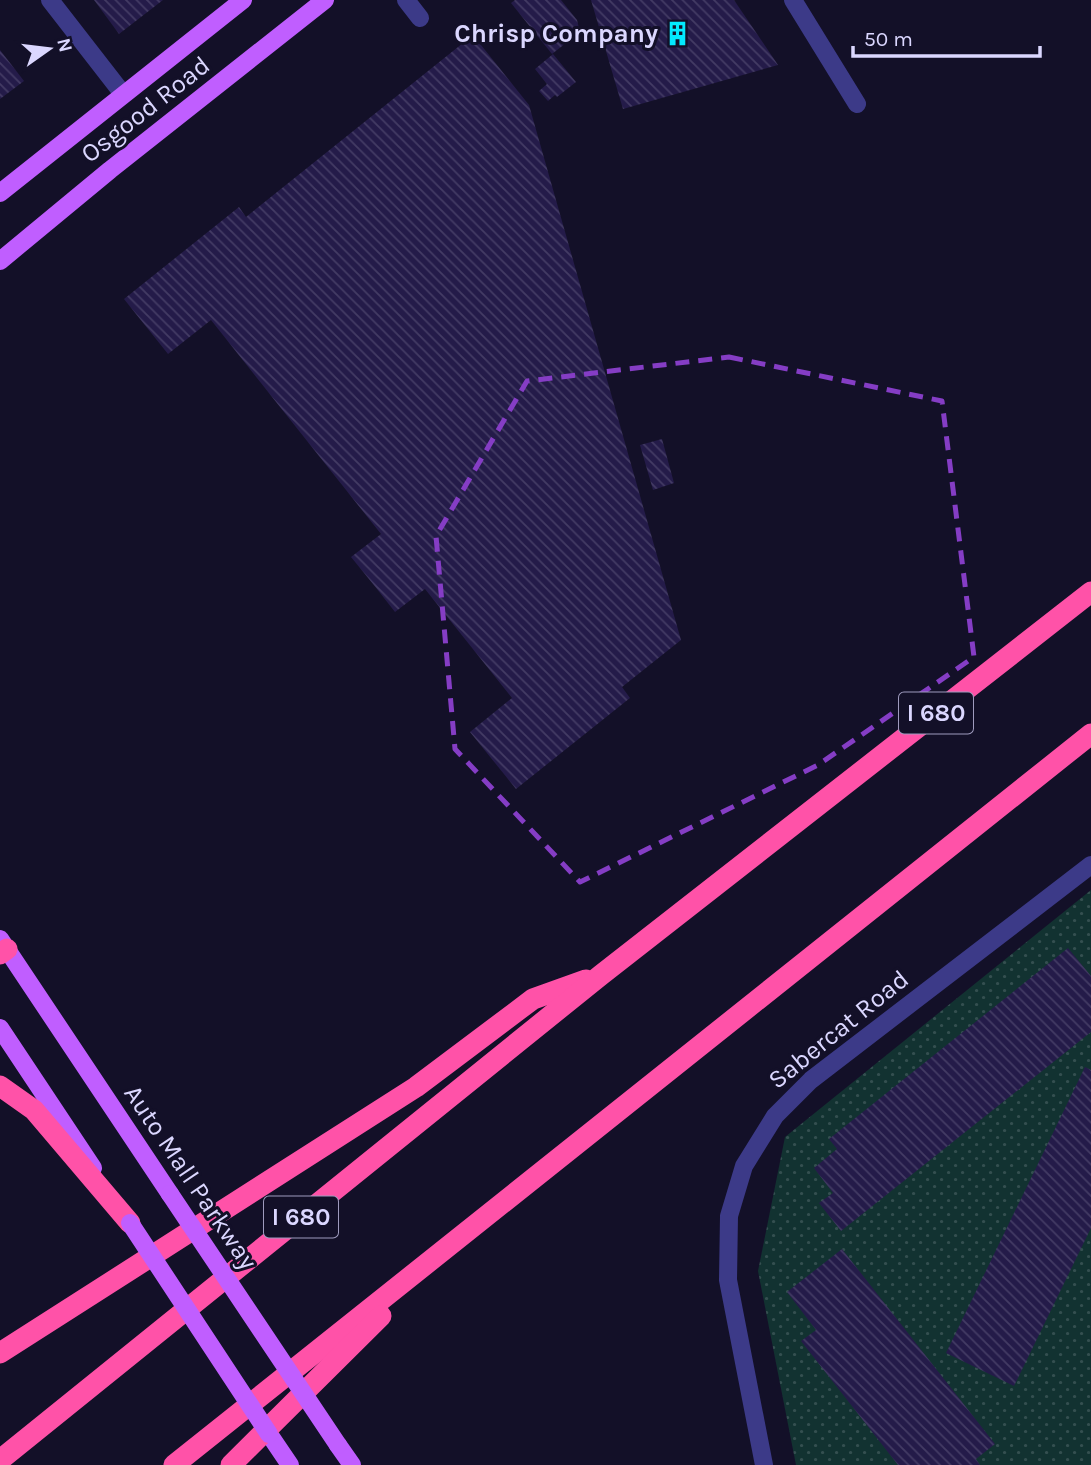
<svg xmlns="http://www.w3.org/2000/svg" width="1091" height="1465" viewBox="0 0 1091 1465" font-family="Karla,sans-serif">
	<defs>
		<pattern id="grass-dots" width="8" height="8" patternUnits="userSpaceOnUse" patternTransform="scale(1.75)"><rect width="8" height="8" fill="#123231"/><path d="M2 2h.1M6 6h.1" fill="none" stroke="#344f50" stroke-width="1.8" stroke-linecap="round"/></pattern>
		<pattern id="building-back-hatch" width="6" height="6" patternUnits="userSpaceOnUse" patternTransform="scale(1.75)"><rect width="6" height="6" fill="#241b49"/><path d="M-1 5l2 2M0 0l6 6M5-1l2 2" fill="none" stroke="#433b64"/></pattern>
	</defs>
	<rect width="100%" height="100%" fill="#131028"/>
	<polygon fill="url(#grass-dots)" points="1091,890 1091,1465 796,1465 758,1271 785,1137"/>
	<g fill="url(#building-back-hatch)">
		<polygon points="94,0 163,0 119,34"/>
		<polygon points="515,0 561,0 577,20 580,32 552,54 511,3"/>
		<polygon points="591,0 734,0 778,65 623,109"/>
		<polygon points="473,35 529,105 681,640 622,687 630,698 516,789 470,732 512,698 425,589 395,612 373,584 351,557 381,534 211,320 168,354 124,299 239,207 246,217"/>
		<polygon points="0,50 24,81 0,99"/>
		<polygon points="553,54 576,82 557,97 555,95 548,101 539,91 547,84 535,69"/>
		<polygon points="662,439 674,483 653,490 640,445"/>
		<polygon points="1068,948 1091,976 1091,1032 841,1231 819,1203 833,1193 814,1168 837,1149 829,1139"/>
		<polygon points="1085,1067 1091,1070 1091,1228 1014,1386 946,1353"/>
		<polygon points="842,1249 995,1444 976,1459 980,1465 898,1465 801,1341 816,1330 787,1292"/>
	</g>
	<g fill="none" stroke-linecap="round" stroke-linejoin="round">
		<g stroke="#3c3a88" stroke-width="18">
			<polyline points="50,0 123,94"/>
			<polyline points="406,0 420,18"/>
			<polyline points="793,0 857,104"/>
			<polyline points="764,1465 728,1280 729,1216 744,1166 775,1116 811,1080 1091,865"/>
		</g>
		<g stroke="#c05eff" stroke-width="18">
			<polyline points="0,193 243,0"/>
			<polyline points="0,261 110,170 325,0"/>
			<polyline points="0,939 170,1194"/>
			<polyline points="0,1028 93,1168"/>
			<polyline points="269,1434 290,1465"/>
			<polyline points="338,1445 352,1465"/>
		</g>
		<g stroke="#ff52a8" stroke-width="21">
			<polyline points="0,954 7,949"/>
			<polyline points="0,1086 34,1110 130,1223"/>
			<polyline points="0,1353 416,1087 533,999 586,980"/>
			<polyline points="0,1460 601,975 1091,592"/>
			<polyline points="174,1465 1091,734"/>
			<polyline points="231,1465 381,1316"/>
		</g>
		<g stroke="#c05eff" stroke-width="18">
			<polyline points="170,1194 338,1445"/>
			<polyline points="130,1223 269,1434"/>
		</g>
	</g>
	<path fill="none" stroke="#853dc5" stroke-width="5" stroke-dasharray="14 9" stroke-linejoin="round" d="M 729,357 L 942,401 L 974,657 L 818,765 L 580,882 L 455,749 L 436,536 L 527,381 Z"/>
	<defs>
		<symbol id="building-bare" viewBox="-9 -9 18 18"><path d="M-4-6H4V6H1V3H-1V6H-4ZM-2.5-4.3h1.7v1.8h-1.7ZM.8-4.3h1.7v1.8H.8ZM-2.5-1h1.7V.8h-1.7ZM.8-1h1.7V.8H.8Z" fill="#03eaff" stroke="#131028" stroke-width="2.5" paint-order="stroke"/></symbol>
	</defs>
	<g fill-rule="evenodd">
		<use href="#building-bare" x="660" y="16" width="35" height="35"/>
	</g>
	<g text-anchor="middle" stroke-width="6" stroke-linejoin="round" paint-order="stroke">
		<g fill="#131028" stroke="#9f9bbe" stroke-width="2">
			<rect x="899" y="692.5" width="74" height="41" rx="5"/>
			<rect x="264" y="1196.5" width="74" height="41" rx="5"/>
		</g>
		<g font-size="24" font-weight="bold" fill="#dbd7ff">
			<text x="936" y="721">I 680</text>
			<text x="301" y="1225">I 680</text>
		</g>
		<g font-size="26" font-weight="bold" fill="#dbd7ff" stroke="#131028" text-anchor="end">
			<text x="658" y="42">Chrisp Company</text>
		</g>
		<g font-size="26" fill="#dbd7ff" stroke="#131028">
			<text transform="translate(145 109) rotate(-38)" y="9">Osgood Road</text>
			<text transform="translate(838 1029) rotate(-39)" y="9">Sabercat Road</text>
			<text transform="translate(191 1177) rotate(56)" y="9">Auto Mall Parkway</text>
		</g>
	</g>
	<g transform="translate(49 49) rotate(76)" stroke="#131028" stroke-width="5" paint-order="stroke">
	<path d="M0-5L12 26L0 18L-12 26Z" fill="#dbd7ff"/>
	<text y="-10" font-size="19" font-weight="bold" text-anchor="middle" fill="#dbd7ff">N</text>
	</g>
	<path d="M853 46v10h187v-10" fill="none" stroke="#dbd7ff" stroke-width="3.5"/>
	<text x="864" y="46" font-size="21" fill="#dbd7ff" stroke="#131028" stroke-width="5" paint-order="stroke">50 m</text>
</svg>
